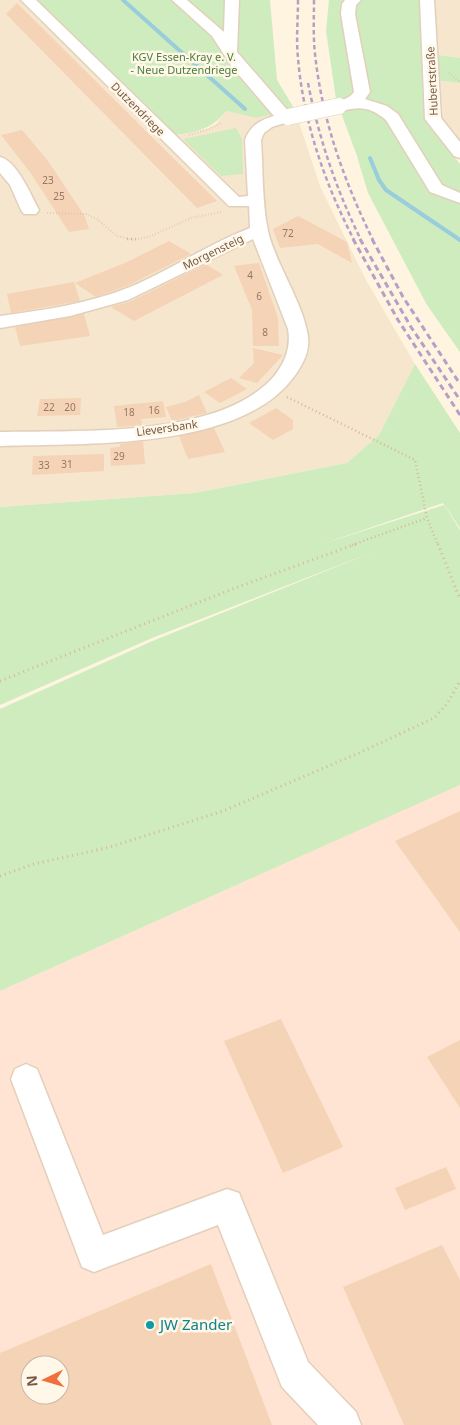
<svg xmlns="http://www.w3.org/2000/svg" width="460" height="1425" viewBox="0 0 460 1425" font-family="'Noto Sans',sans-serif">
	<rect width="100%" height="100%" fill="#fef4e0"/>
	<g fill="#f6e6ce">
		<polygon points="0,0 23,0 166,138 206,129 216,124 226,111 256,118 295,110 320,186 333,213 366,280 415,364 379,435 347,463 195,493 0,507"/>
		<polygon points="429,0 460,0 460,58 432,54"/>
		<polygon points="435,80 460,83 460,158 440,128"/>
	</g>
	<path fill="#ffe3d3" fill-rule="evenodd" d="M 460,785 L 460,1425 L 0,1425 L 0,991 ZM 30,1365 L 60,1365 L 60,1395 L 30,1395 Z"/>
	<g fill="#ceecbe">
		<path d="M 30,0 L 270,0 L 277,80 L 295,110 L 256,118 L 226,111 C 209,133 193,131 168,137 Z"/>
		<polygon points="329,0 425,0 429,117 427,124 460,164 460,352 427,305 368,193 357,156 336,99 326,31"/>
		<polygon points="432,54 460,58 460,83 435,80"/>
		<polygon points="236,128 242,139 243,174 221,176 183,139"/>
		<polygon points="415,364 460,433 460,528 443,503 319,545 444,505 460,530 460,785 0,991 0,709 155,640 378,550 152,638 0,705 0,507 195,493 347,463 379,435"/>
	</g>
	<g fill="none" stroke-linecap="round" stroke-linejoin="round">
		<g stroke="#99cddb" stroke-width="4">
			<polyline points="123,0 245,109"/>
			<polyline points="370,158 379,180 386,190 460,240"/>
		</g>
	</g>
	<g fill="#f5d3b6" fill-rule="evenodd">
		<polygon points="17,3 176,161 217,201 197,208 6,14"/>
		<polygon points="22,130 48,161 84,215 89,229 69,232 30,172 1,135"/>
		<polygon points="298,216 347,242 352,263 318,244 280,248 273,229"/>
		<polygon points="169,241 191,254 129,285 96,297 75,283 125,263"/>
		<polygon points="259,263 278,318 279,346 253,346 252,310 234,266"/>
		<polygon points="206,264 223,275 134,321 111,307 129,302"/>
		<polygon points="74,282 80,301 11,313 7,294"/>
		<polygon points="84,314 90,336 20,346 15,327"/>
		<polygon points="253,348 283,355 257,383 239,378 254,363"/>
		<polygon points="231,378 247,389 220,403 204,392"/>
		<polygon points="199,395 207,413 172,421 166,407 185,402"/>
		<polygon points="81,398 80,415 37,416 40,399"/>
		<polygon points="163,401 166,417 141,419 142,425 117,427 114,406"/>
		<polygon points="276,408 293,420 293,429 273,440 249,423"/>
		<polygon points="214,428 225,452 188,459 179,436"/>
		<polygon points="143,441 145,464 111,466 110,448 120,447 120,444"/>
		<polygon points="104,454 104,471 32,475 33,456"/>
		<polygon points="460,811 460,932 395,841"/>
		<polygon points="281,1019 343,1147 283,1173 224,1041"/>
		<polygon points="460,1040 460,1108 427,1057"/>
		<polygon points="446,1167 456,1189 405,1210 395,1188"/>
		<polygon points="442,1245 460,1280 460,1425 404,1425 343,1287"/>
		<path d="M 211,1264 L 272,1425 L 0,1425 L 0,1353 ZM 30,1365 L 60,1365 L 60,1395 L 30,1395 Z"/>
	</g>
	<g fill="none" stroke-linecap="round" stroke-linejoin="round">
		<defs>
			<g id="minor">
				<path d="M 21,0 L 36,0 L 239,197 L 248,196 L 245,140 C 250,126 260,120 274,116 L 232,67 L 212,36 L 172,0 L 187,0 L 224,32 L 225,0 L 239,0 L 237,52 L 289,112 L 296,117 L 294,120 L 272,127 L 264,133 L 261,140 C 263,169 262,203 268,231 C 275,263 304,304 308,337 C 310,352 302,366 293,378 C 238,451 83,443 0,446 L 0,432 C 77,430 222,439 275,375 C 286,361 291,346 288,329 L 253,239 L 128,300 L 70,316 L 0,328 L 0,316 C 44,310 88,304 130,287 C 171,270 208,244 250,228 L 249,206 L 229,206 Z"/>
				<path d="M 345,0 L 361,0 L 356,5 L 355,14 L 370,92 L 365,99 L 387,106 L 398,114 L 442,185 L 460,193 L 460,203 L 430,192 L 386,120 C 370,107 361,106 342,111 L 334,106 C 339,99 349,100 354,92 L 341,14 L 342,4 Z"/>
				<polygon points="420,0 434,0 441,118 460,142 460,158 454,156 425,119"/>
				<path d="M 0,157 C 17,161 31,195 39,210 L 36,214 L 24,214 L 21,210 L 10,185 L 0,173 Z"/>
				<polygon points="26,1064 37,1069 103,1235 227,1189 239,1193 308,1362 356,1412 361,1425 318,1425 282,1387 218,1225 94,1272 82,1267 11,1079 15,1069"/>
			</g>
		</defs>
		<use href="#minor" stroke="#e2d0bb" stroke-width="3"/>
		<g stroke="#dab699" stroke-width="2" stroke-dasharray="0.5 2.5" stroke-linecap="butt">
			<polyline points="449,73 460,82"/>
			<polyline points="189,135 210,129 221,123"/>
			<polyline points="47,213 86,214 97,219 117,236 134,240 151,236 191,218 221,212"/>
		</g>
		<g stroke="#dab699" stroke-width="2.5" stroke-dasharray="1 3" stroke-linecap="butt">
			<polyline points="127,239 139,239"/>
			<polyline points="287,397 415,460 427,518 438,545"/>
			<polyline points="352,545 427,518"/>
		</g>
		<g stroke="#dab699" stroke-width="3" stroke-dasharray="1 4" stroke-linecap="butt">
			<polyline points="438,544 460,599"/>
			<polyline points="0,681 235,588 356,544"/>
			<polyline points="0,876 34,864 110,847 223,811 359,753 434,718 447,704 460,681"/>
		</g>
		<use href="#minor" fill="#fff" fill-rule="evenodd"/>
		<g stroke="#b79fc7" stroke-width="2.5" stroke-dasharray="4.5 3" stroke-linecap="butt">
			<path d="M 298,0 C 298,19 296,39 298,58 C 303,121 325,184 354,240"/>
			<path d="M 314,0 C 314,18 313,36 315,54 C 322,120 344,181 373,240"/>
			<path d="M 308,83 C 319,139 336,189 361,240"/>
		</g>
		<g stroke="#b79fc7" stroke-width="3" stroke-dasharray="6 4" stroke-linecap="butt">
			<polyline points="353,239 398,320 460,415"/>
			<polyline points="360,239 411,327 460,400"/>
			<polyline points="372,239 403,297 460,384"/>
		</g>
		<defs>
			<polyline id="minor-bridge" points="288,117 339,106"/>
		</defs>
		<use href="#minor-bridge" stroke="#e2d0bb" stroke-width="17" stroke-linecap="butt"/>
		<use href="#minor-bridge" stroke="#fff" stroke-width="16"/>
	</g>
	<circle fill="#0f9aa8" stroke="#fff7e8" stroke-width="2" cx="150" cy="1325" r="5"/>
	<g text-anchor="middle" stroke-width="5" stroke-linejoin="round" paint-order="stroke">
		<g font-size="10" fill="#967862">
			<text x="48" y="184">23</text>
			<text x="59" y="200">25</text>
			<text x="288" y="237">72</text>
			<text x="250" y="279">4</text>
			<text x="259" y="300">6</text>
			<text x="265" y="336">8</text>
			<text x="49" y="411">22</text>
			<text x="70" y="411">20</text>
			<text x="154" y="414">16</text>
			<text x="129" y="416">18</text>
			<text x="119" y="460">29</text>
			<text x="67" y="468">31</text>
			<text x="44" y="469">33</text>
		</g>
		<g font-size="11" fill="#4c7d3d" stroke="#fff7e8">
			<text x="184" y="61">KGV Essen-Kray e. V.<tspan x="184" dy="13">- Neue Dutzendriege</tspan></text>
		</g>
		<g font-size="11" fill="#765a46" stroke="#fff7e8">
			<text transform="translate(432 81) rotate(-93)" y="4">Hubertstraße</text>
			<text transform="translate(138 109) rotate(45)" y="4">Dutzendriege</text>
			<text transform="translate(213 252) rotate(-26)" y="4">Morgensteig</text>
			<text transform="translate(167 428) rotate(-8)" y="4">Lieversbank</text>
		</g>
		<g font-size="15" fill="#0d838f" stroke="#fff7e8" text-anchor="start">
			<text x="160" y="1330">JW Zander</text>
		</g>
	</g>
	<g transform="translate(45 1380) rotate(265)"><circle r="24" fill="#fff7e8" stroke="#c8b8a7"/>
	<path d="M0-4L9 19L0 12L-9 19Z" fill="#f16f3c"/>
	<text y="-8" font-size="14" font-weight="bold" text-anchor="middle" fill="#765a46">N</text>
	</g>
</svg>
